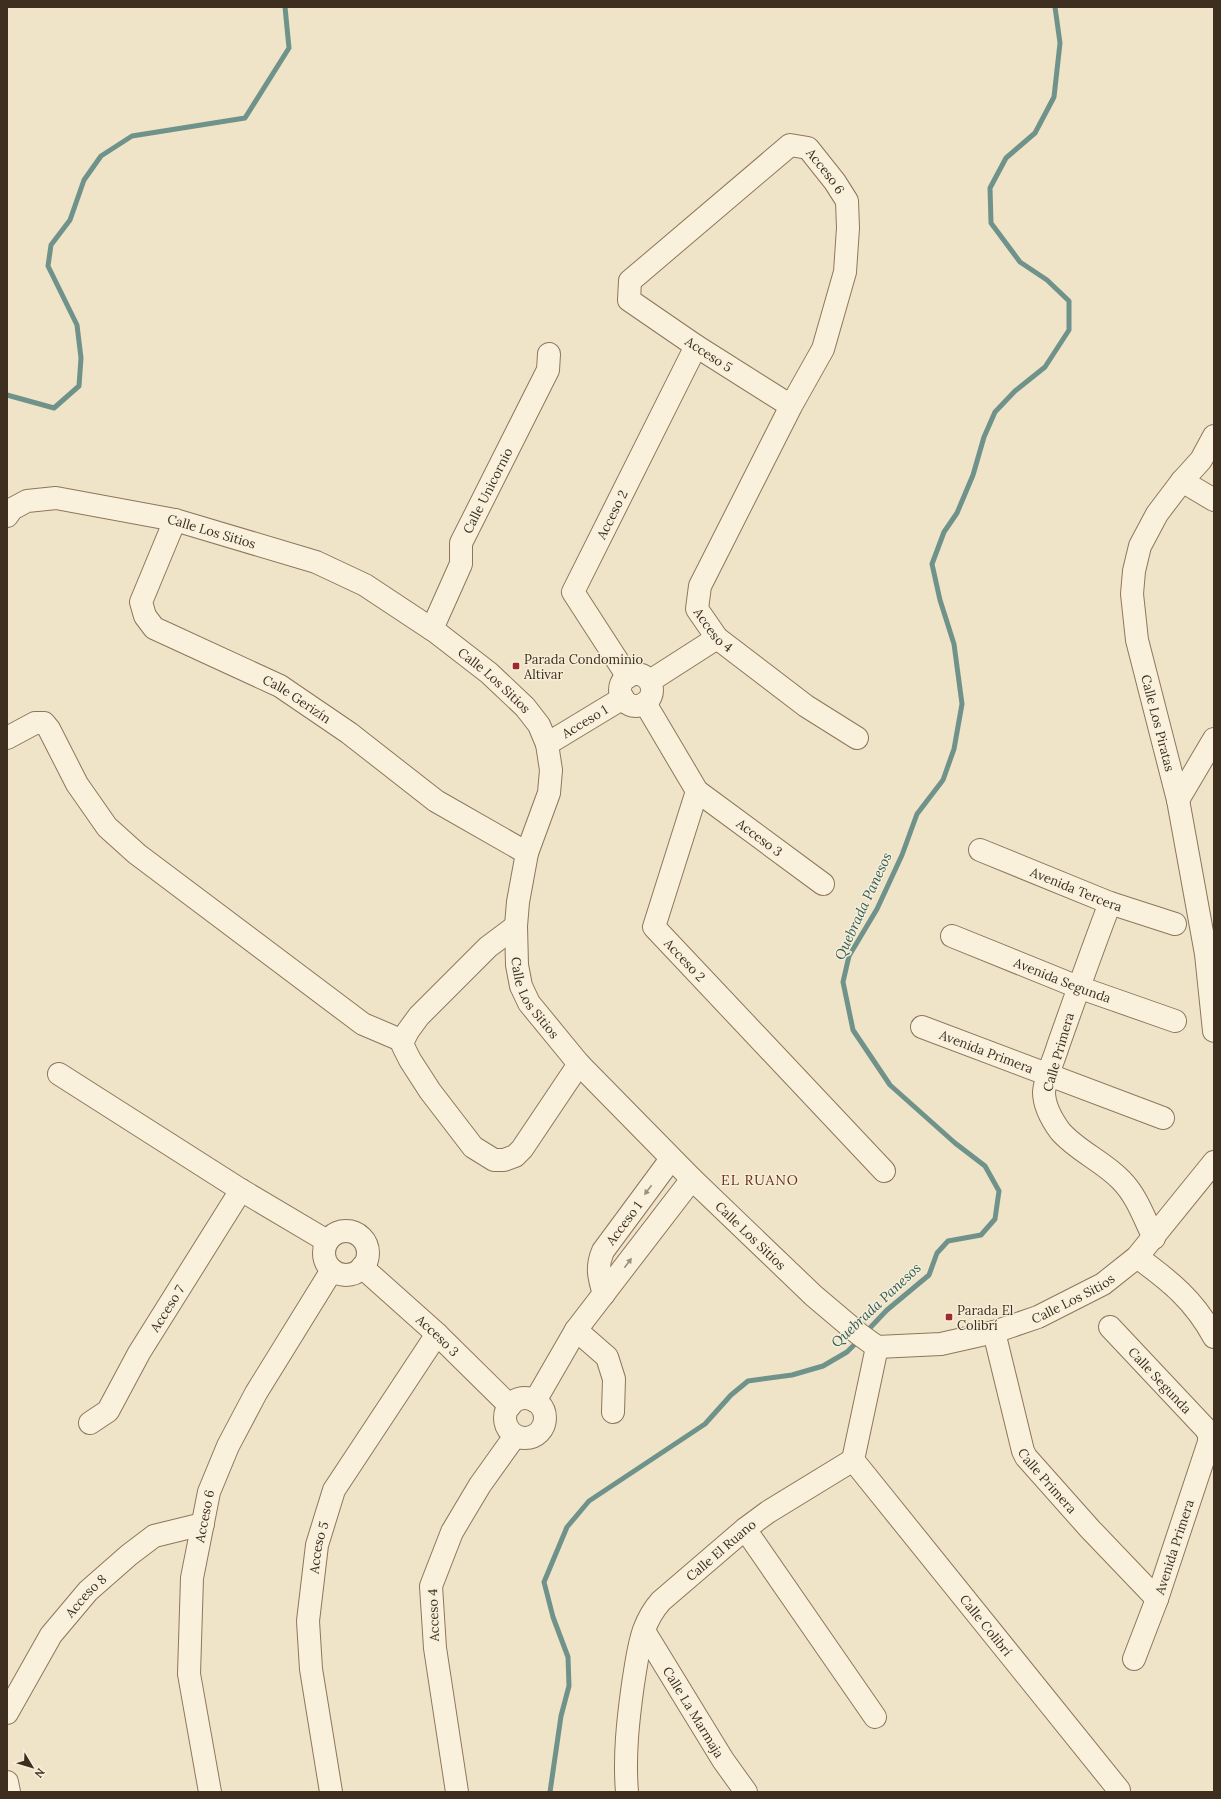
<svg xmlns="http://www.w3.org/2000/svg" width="1221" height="1799" viewBox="0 0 1221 1799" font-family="Lora,serif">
	<rect width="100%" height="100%" fill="#f0e4c8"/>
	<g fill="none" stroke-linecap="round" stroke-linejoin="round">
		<g stroke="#6f938a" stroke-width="5">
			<polyline points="7,395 54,408 79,386 81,358 77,325 48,266 51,245 70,220 84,180 101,156 132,136 245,118 289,48 285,7"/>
			<polyline points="866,1332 887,1310 929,1275 937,1253 948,1241 981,1235 995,1219 999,1191 985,1166 955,1143 890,1085 853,1030 843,982 849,956 877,909 902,855 917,814 943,780 954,749 962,704 954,644 940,600 932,564 944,532 957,513 973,475 984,437 995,412 1015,391 1045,367 1069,330 1069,301 1047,280 1020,262 991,223 990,188 1006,158 1035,133 1054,97 1060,43 1055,7"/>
			<polyline points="550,1792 561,1716 569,1686 568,1657 553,1617 544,1582 567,1527 589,1501 705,1424 731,1395 748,1381 792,1375 823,1366 847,1352 859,1340"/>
		</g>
		<defs>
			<g id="minor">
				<path id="s1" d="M 791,406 L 696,346 L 629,300 L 630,281 L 790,145 L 808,148 L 835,182 L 847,201 L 848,228 L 845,272 L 823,349 L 791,406 L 700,586 L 697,609 L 717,638 L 806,706 L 857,738"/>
				<path id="s2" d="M 1214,436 L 1201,460 L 1182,481 L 1157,514 L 1140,546 L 1134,571 L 1132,594 L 1137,640 L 1178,800 L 1206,954 L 1214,1031"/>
				<polyline points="1182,481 1214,500"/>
				<path id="s3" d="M 7,516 L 12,509 L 27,501 L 56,498 L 175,520 L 316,562 L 365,585 L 436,632 L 489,673 L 525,707 L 539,725 L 547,744 L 551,770 L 549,793 L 527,853 L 518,902 L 516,926 L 517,965 L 521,986 L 529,1003 L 579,1064 L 692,1179 L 814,1296 L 859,1334 L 877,1347 L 941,1344 L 994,1332 L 1038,1317 L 1103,1284 L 1137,1257 L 1214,1162"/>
				<path id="s4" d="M 175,520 L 141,602 L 145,616 L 154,628 L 280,686 L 349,733 L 436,801 L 527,853"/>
				<path id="s5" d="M 432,629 L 461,564 L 461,543 L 548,370 L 549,354"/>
				<circle cx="636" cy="690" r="16"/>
				<path id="s6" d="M 628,677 L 573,592 L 696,346"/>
				<polyline points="650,681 717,638"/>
				<path id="s7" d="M 645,703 L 697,791 L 654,927 L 884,1171"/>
				<polyline points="7,738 35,723 44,723 49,729 77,784 107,827 137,854 363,1024 403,1041"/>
				<path id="s8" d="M 547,744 L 623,698"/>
				<path id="s9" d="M 697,791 L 823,884"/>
				<polyline points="1178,800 1214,739"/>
				<path id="s10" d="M 980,850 L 1110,903 L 1175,924"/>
				<path d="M 1110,903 C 1092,950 1075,998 1058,1046 C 1054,1060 1045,1077 1044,1092 C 1044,1106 1052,1120 1060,1131 C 1077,1151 1103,1161 1121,1180 C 1137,1196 1144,1218 1154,1238"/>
				<polyline points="516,926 488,947 419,1016 408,1031 403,1041 403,1046 410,1060 430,1091 473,1147 494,1160 504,1160 515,1156 522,1149 579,1064"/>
				<path id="s11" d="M 952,936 L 1078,987 L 1175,1021"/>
				<path id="s12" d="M 922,1027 L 1163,1118"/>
				<polyline points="59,1074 241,1190 327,1241"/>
				<circle cx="346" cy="1253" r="22"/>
				<path d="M 1137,1257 C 1170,1281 1194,1300 1214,1337"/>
				<path id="s13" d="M 362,1267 L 437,1334 L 510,1406"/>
				<path id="s14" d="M 604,1294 C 599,1278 596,1267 603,1251 L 671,1159"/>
				<path id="s15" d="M 1110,1327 L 1205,1428 L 1209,1434 L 1209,1442 L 1157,1599 L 1134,1659"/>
				<polyline points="576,1330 607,1357 614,1379 613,1412"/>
				<path id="s16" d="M 994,1332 L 1023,1451 L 1026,1457 L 1090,1529 L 1157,1599"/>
				<circle cx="525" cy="1418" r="20"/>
				<polyline points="535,1401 576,1330 692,1179"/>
				<path id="s17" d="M 90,1423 L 108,1411 L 139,1353 L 241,1190"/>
				<path id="s18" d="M 853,1460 L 1119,1790"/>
				<polyline points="745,1529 875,1717"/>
				<path id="s19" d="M 644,1631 L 723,1760 L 746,1792"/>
				<path id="s20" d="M 7,1713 L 51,1635 L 88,1591 L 129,1555 L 154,1536 L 203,1524"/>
				<polyline points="7,1782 9,1792"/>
				<path id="s21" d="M 210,1792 L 189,1674 L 192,1578 L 209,1492 L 228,1446 L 256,1393 L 332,1270"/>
				<path id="s22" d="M 331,1792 L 311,1669 L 308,1621 L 317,1545 L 334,1490 L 437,1334"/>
				<polyline points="457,1792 435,1648 431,1586 452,1532 480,1485 515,1436"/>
				<path id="s23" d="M 627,1792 C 624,1756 628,1720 633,1684 C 636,1666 638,1647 644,1630 C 648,1619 653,1610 661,1601 L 745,1529 L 768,1512 L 853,1460 L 877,1347"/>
			</g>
		</defs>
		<use href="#minor" stroke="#8d765c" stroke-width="24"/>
		<use href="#minor" stroke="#faf1dc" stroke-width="22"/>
	</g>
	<defs><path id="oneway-solid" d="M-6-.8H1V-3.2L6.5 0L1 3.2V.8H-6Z"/></defs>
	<g fill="#9c907e">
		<use href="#oneway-solid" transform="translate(648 1190) rotate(127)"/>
		<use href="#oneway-solid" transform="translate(628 1263) rotate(-53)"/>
	</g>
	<g fill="#9e2a2b" stroke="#f7eed8" stroke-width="1.5">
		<rect x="512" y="662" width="8" height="8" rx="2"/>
		<rect x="945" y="1313" width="8" height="8" rx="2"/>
	</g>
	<g text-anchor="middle" stroke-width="3" stroke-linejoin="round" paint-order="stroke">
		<g font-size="13" fill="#3d2e20" stroke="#f7eed8">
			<text dy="5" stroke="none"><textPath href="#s1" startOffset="470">Acceso 6</textPath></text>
			<text transform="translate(709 354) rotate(33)" y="5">Acceso 5</text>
			<text dy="5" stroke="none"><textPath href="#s5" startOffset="151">Calle Unicornio</textPath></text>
			<text dy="5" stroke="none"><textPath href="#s6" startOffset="188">Acceso 2</textPath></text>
			<text dy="5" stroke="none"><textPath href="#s3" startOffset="214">Calle Los Sitios</textPath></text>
			<text dy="5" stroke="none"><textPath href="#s1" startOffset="975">Acceso 4</textPath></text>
			<text dy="5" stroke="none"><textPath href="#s3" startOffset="538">Calle Los Sitios</textPath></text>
			<text dy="5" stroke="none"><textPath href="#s4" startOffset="278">Calle Gerizín</textPath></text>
			<text dy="5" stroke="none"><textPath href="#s8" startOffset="44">Acceso 1</textPath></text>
			<text dy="5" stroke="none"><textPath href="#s2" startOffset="314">Calle Los Piratas</textPath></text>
			<text dy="5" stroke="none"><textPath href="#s9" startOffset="78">Acceso 3</textPath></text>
			<text dy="5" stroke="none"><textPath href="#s10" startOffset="104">Avenida Tercera</textPath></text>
			<text dy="5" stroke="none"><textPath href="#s7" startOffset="290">Acceso 2</textPath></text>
			<text dy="5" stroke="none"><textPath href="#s11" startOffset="119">Avenida Segunda</textPath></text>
			<text dy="5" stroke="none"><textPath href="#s3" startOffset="886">Calle Los Sitios</textPath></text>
			<text dy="5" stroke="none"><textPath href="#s12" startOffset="69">Avenida Primera</textPath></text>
			<text transform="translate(1058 1052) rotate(-74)" y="5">Calle Primera</text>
			<text dy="5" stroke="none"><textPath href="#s14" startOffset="79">Acceso 1</textPath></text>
			<text dy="5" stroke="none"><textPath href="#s3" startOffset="1210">Calle Los Sitios</textPath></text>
			<text dy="5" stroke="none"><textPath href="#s3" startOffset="1583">Calle Los Sitios</textPath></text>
			<text dy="5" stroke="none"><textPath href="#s17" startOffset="140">Acceso 7</textPath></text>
			<text dy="5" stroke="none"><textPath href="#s13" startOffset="102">Acceso 3</textPath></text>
			<text dy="5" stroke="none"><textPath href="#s15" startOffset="73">Calle Segunda</textPath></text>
			<text dy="5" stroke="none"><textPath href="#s16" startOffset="161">Calle Primera</textPath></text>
			<text dy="5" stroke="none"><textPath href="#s21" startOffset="279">Acceso 6</textPath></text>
			<text transform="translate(1174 1547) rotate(-72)" y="5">Avenida Primera</text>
			<text dy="5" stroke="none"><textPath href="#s22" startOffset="247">Acceso 5</textPath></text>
			<text dy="5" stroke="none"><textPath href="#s23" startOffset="276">Calle El Ruano</textPath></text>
			<text dy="5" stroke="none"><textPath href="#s20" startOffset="142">Acceso 8</textPath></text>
			<text transform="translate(433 1615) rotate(-92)" y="5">Acceso 4</text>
			<text dy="5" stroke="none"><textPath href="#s18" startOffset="212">Calle Colibrí</textPath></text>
			<text dy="5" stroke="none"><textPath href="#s19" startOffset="95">Calle La Marmaja</textPath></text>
		</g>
		<g font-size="13" fill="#3d2e20" stroke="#f7eed8" text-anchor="start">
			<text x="524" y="664">Parada Condominio<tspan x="524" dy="15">Altivar</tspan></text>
			<text x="957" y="1315">Parada El<tspan x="957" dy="15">Colibrí</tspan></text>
		</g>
		<g font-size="14" font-style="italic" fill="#2f5d5a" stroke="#f7eed8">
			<text transform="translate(863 906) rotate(-65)" y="5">Quebrada Panesos</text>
			<text transform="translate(876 1305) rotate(-43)" y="5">Quebrada Panesos</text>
		</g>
		<g font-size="14" letter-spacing="1" fill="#6b2e1e" stroke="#f7eed8">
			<text x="760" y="1185">EL RUANO</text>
		</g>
	</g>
	<rect width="1221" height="1799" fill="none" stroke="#3d2e20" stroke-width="16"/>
	<g transform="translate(32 1767) rotate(128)" stroke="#f7eed8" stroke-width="3" paint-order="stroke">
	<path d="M0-3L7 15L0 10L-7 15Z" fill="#3d2e20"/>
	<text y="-6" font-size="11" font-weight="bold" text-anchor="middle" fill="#3d2e20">N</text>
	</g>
</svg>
